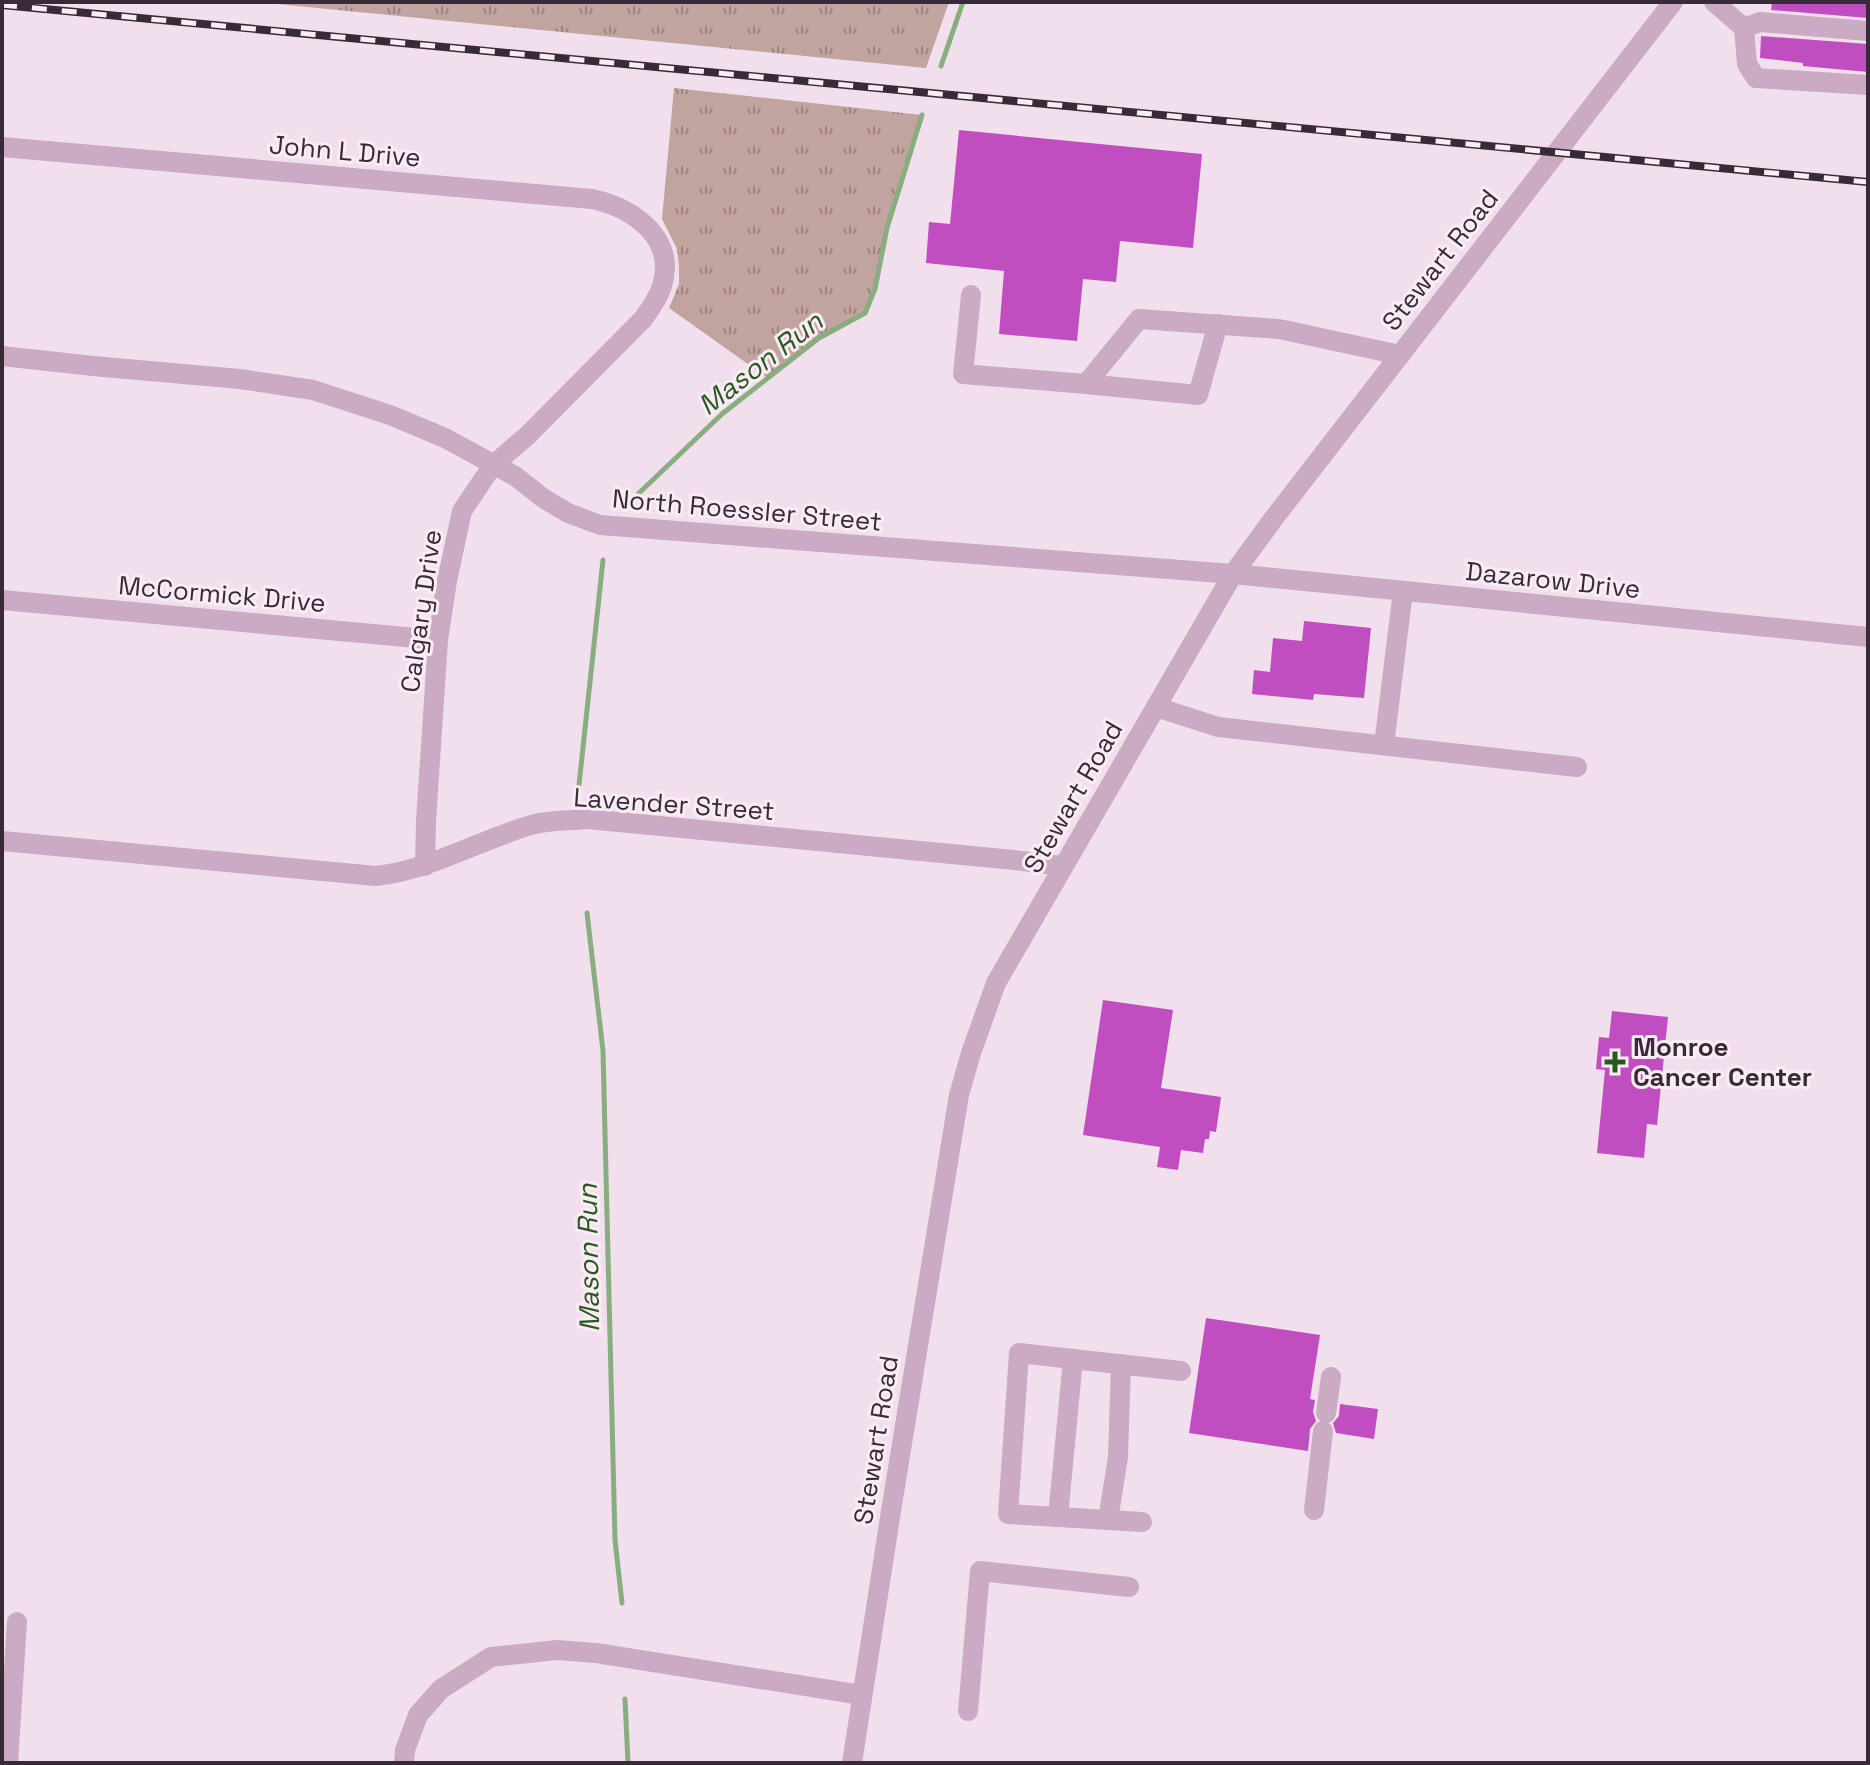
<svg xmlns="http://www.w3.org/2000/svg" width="1870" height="1765" viewBox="0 0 1870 1765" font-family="'Space Grotesk',sans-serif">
	<defs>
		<pattern id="grass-tufts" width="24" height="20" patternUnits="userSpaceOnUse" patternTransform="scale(2)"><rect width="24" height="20" fill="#c1a39f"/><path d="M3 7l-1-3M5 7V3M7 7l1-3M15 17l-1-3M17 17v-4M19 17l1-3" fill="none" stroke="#9e8582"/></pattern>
	</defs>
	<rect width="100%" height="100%" fill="#f2dfed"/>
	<g fill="url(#grass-tufts)">
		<polygon points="257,2 949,2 926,68"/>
		<polygon points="674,88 922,115 887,227 875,289 865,313 819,338 769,379 669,308 679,284 679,266 677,249 662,219"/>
	</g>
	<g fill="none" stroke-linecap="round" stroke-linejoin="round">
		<g stroke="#88ae7f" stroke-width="5">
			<polyline points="941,66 963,2"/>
			<polyline points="638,494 722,414 819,338 865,313 875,289 887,228 922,115"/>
			<polyline points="579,785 603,560"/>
			<polyline points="587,913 603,1051 615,1540 622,1603"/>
			<polyline points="625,1699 628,1763"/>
		</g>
	</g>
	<g fill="#c14ec1">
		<polygon points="1772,2 1868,2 1868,18 1771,10"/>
		<polygon points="1761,36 1868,44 1868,72 1803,66 1803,63 1760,58"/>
		<polygon points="959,130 1202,154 1193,248 1120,241 1116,282 1083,279 1077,341 999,334 1004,271 926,263 929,222 950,224"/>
		<polygon points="1304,621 1371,628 1364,698 1314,694 1313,700 1252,694 1254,670 1270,672 1273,638 1302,641"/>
		<polygon points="1103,1000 1173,1010 1161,1088 1221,1097 1216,1132 1210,1131 1209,1139 1205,1139 1203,1153 1181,1150 1178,1170 1157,1167 1160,1147 1083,1135"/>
		<polygon points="1612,1011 1668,1017 1657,1125 1647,1124 1644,1158 1597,1153 1605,1070 1596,1069 1599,1037 1609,1038"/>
		<polygon points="1206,1318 1320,1335 1310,1399 1315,1400 1313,1412 1316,1421 1310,1429 1308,1451 1189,1433"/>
		<polygon points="1340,1404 1378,1409 1374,1439 1336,1433 1333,1423 1339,1416"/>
	</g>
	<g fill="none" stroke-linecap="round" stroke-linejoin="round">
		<g stroke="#caabc3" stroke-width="20">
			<polyline points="1714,2 1744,28 1747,64 1756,78 1868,85"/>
			<polyline points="1744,28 1760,22 1868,31"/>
			<path d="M 2,147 L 592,199 C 633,208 677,238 662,286 C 658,299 650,309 643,319 L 527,436 L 493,465 L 462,511 L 447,581 L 438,640 L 426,821 L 425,866"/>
			<polyline points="971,295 963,374 1086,384 1139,319 1279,329 1400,355"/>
			<polyline points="2,356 93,366 240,379 313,390 390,415 445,438 515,476 543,498 568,513 600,525 1233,574 1868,637"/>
			<polyline points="1086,384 1198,395 1218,324"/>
			<polyline points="2,600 438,640"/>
			<polyline points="1156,707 1218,727 1577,767"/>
			<polyline points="1384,745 1403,591"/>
			<path d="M 2,841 L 376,876 C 433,869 477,841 531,825 C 548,820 569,821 587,819 L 1014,860 L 1063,866"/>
			<polyline points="1326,1413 1331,1377"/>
			<polyline points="1314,1510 1323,1431"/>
			<polyline points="1058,1517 1073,1359"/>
			<polyline points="1108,1520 1118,1457 1121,1364"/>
			<polyline points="1142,1522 1008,1514 1019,1353 1181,1371"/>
			<polyline points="968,1711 980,1571 1129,1587"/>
			<polyline points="8,1763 17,1622"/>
			<polyline points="404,1763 405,1750 418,1715 441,1689 491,1657 557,1650 596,1653 862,1695"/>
			<polyline points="852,1763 891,1511 959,1095 971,1053 996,983 1233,574 1274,518 1673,2"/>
		</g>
		<defs>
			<polyline id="rail" points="2,5 1868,182"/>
		</defs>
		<use href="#rail" stroke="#382a37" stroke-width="8"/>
		<use href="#rail" stroke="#faecf5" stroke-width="5" stroke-dasharray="15" stroke-linecap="butt"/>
	</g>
	<path fill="#2b5821" stroke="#faecf5" stroke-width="3" d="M1611 1050h8v8h8v8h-8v8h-8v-8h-8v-8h8z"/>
	<g text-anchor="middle" stroke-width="6" stroke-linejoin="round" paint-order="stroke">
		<g font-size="26" fill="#382a37" stroke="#faecf5">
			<text transform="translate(345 151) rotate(5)" y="9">John L Drive</text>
			<text transform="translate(1440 260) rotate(-52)" y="9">Stewart Road</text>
			<text transform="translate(747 510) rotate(5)" y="9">North Roessler Street</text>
			<text transform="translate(1553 580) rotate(6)" y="9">Dazarow Drive</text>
			<text transform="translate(222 594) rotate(5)" y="9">McCormick Drive</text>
			<text transform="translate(421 611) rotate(-82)" y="9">Calgary Drive</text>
			<text transform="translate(1073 797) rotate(-60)" y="9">Stewart Road</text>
			<text transform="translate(674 804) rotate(4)" y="9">Lavender Street</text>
			<text transform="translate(876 1440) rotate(-81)" y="9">Stewart Road</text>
		</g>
		<g font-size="26" font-weight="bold" fill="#382a37" stroke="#faecf5" text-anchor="start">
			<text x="1633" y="1056">Monroe<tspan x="1633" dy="30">Cancer Center</tspan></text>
		</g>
		<g font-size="28" font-style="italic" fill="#2b5821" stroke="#faecf5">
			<text transform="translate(760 363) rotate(-38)" y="10">Mason Run</text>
			<text transform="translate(588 1258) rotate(-91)" y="10">Mason Run</text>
		</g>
	</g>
	<rect width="1870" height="1765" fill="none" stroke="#382a37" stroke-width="8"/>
</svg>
